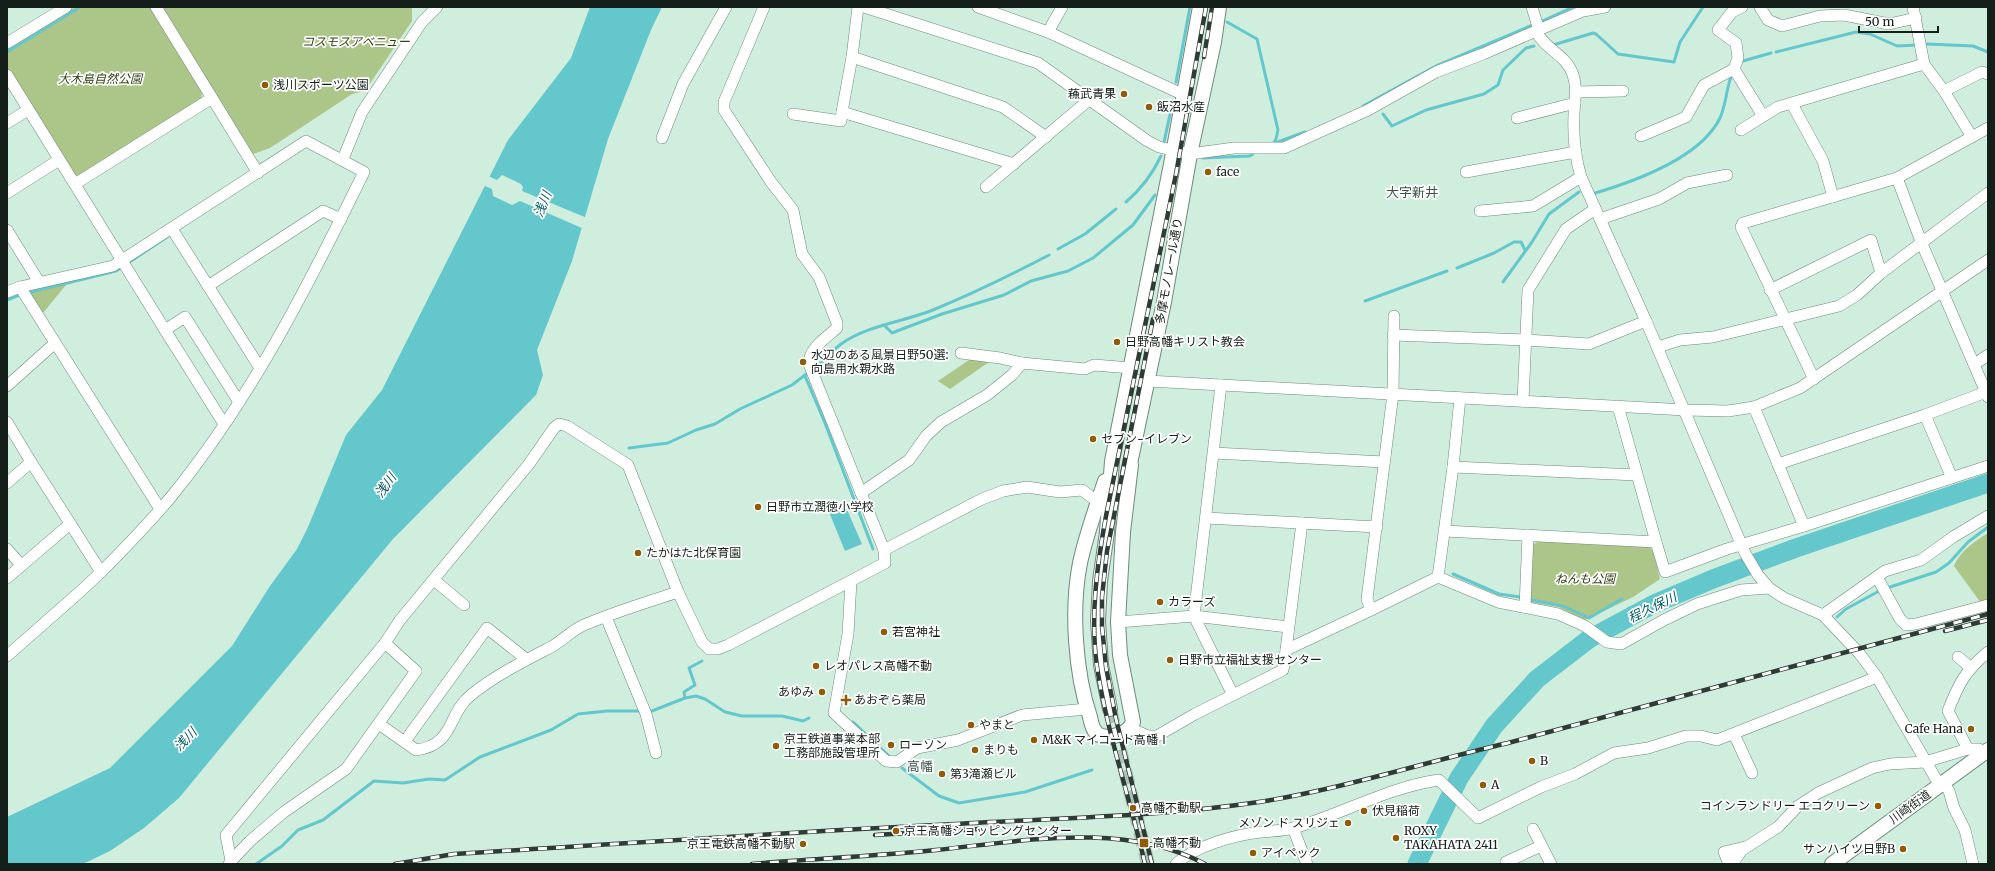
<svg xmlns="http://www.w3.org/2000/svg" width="1995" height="871" viewBox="0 0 1995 871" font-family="Merriweather,'Noto Sans JP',serif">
	<rect width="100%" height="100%" fill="#d0eede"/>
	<g fill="#acc588">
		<polygon points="75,7 150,7 202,93 201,101 80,176 74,175 7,68 7,49"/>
		<polygon points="162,7 412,7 412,21 365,91 352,94 270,148 253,154"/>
		<polygon points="74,275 39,318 20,287"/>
		<polygon points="972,358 989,362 950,389 938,381"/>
		<path d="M 1988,533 L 1988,600 L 1981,603 L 1954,566 C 1961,550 1974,542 1988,533 Z"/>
		<polygon points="1541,539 1649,545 1654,554 1660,579 1633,597 1585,620 1558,607 1530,602 1529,548"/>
	</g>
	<g fill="#64c7cc">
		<polygon points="590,7 662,7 651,30 608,139 572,261 537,350 543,375 536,395 393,539 179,798 144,828 110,851 83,864 7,864 7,817 110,768 232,646 270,586 297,549 308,527 346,435 382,390 508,140 571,58"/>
		<polygon points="845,505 862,544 845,551 829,512"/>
	</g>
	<polygon fill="#d0eede" points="502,175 521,184 523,187 522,191 587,218 584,229 520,201 512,205 493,196 492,189 483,185 488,176 497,180"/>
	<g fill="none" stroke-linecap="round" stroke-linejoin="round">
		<g stroke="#64c7cc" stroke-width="3">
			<polyline points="1227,22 1257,39 1278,130 1276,139 1273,144"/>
			<polyline points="1540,22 1573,7"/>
			<polyline points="1927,44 1973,46 1988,52"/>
			<polyline points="1553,45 1593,33 1596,34 1618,54 1674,62 1680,42 1703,7"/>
			<polyline points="7,52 80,7"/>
			<polyline points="1776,52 1856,32 1870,34 1897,46 1916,45"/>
			<polyline points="1743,61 1771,53"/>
			<polyline points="1176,82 1190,7"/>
			<polyline points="1363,106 1436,66 1535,24"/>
			<polyline points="1383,114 1392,126 1426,110 1484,94 1498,85 1503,70 1526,48 1534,46"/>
			<polyline points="1164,142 1173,101"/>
			<polyline points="1275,143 1305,132"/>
			<polyline points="1203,158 1250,156 1255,152"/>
			<path d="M 1592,194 C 1633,182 1700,159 1720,118 C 1726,105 1726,90 1731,77"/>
			<path d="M 1126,202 C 1140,190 1153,173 1161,156"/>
			<polyline points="1058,249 1085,234 1116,209"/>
			<polyline points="1457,268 1494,253 1514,242 1521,242 1525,250"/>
			<polyline points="1503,282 1532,242 1549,214 1579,192"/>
			<polyline points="27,293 116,271 170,235"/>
			<polyline points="7,300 22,294"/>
			<polyline points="1365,301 1447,271"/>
			<polyline points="884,325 892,333 897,331 942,314 1004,295 1031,281 1068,271 1093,258 1133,225 1155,195"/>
			<path d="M 814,369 C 823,362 831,352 841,344 C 868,325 903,322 933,310 C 972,294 1011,275 1049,255"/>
			<polyline points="805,376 825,423 873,549"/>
			<polyline points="629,448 668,443 696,430 715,424 740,409 792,385 809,372"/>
			<polyline points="1453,574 1499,594 1520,597"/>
			<polyline points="1887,588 1936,572 1949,563 1968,542 1988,527"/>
			<polyline points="1531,600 1563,606 1589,618 1622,599"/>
			<polyline points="1629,608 1634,615"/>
			<polyline points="1837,617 1846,609 1881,590"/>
			<polyline points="685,698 684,692 695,685 689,668 702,661"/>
			<polyline points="648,711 652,711 685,698 696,696 705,699 725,712 742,716 782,716 803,721 809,718"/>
			<polyline points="853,722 889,756"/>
			<polyline points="902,768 939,796 959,803 1025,792 1092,770"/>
			<polyline points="256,864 282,846 298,830 323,820 374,781 403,783 429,779 445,780 480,757 551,730 578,714 607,711 642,711"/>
		</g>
		<polyline stroke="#64c7cc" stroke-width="19" points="1417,864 1459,778 1494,726 1537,679 1589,639 1654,604 1713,579 1796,548 1988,483"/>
		<polyline stroke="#aac5b7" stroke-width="14" stroke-dasharray="14 7" stroke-linecap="butt" points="1110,709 1148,864"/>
		<defs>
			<g id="minor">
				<path d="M 864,7 L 1038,63 L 1146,140 L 1159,147 L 1190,154 L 1234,148 L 1284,148 L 1368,110 L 1436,72 L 1483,54 L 1536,31 C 1544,49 1567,55 1573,75 C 1578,90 1574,101 1574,115 C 1573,136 1575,157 1581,177 L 1646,321"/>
				<polyline points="978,7 1048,32 1184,95"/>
				<polyline points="1532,7 1538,27 1536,31 1583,11 1605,7"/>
				<polyline points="1742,7 1732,12 1718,30 1736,43 1738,58 1734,69 1763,116"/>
				<polyline points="1760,7 1768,20 1782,26 1820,16 1844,15 1889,24 1916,18"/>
				<polyline points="1913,7 1924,64 1944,91 1972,137"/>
				<polyline points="1048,32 1062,7"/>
				<polyline points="7,43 66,7"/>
				<polyline points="852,57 1003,107 1046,137"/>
				<polyline points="7,75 165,330"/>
				<polyline points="1944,91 1982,72 1988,74"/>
				<polyline points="1577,92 1623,91"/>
				<polyline points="212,98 258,173"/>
				<polyline points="1792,104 1823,161 1833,197"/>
				<polyline points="842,112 852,57 858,7"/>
				<polyline points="793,114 841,121 842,112 1014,164"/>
				<polyline points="1517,118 1575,103"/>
				<polyline points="7,123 28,110"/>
				<polyline points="1741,130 1778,107 1924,64"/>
				<polyline points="1641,136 1686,117 1704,85 1734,69"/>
				<polyline points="662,138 683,84 726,7"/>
				<polyline points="343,159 362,112 422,22 437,7"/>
				<polyline points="1466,172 1576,152"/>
				<polyline points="1897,178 1922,244 1988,397"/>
				<polyline points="75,184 212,98 156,7"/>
				<polyline points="986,187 1090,99"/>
				<polyline points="7,193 59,160"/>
				<polyline points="1480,211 1533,206 1581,177"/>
				<polyline points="1600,219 1659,199 1687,183 1727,175"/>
				<polyline points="172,229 260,368"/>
				<polyline points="7,230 39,282"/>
				<polyline points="208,286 323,211 341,219"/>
				<polyline points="1770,290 1871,240 1881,273"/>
				<polyline points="7,292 20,287"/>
				<polyline points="1394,316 1393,394 1367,599 1371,610 1438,577 1498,602 1558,614 1585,626 1607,642 1621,644 1664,620 1697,604 1741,590 1769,588"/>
				<polyline points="1393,335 1526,340 1589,344 1646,321 1745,553 1758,575 1769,588 1784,598 1823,615 1859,653 1877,677 1936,779 1940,785 1947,788 1949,791 1954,808 1965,830 1973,864"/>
				<polyline points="1658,347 1680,340 1713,337 1839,306 1857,295 1881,273 1988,193"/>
				<polyline points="961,353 1000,358 1022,363 1085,369 1094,365 1131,368"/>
				<polyline points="1975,364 1988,355"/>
				<polyline points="1814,379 1741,227 1743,223 1897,178 1988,128"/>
				<polyline points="1129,380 1686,410 1728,411 1754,407 1800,388 1988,260"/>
				<polyline points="1221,385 1194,616 1233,695"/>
				<polyline points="7,386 55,343"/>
				<polyline points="1523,401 1528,290 1566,229 1595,209"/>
				<polyline points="1618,406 1656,542"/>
				<polyline points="1754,407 1804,526"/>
				<polyline points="1925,415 1986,392"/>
				<polyline points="7,422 31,462"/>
				<polyline points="224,424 165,330 185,317 239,402"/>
				<polyline points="1214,453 1384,462"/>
				<polyline points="1778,464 1925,415 1952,478"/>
				<polyline points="1453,467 1637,475"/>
				<path d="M 7,483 L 31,462 L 101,572 C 125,548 149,523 171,497 C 251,399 309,284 364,172 L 306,141 L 113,266 L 20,287 L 160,509"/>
				<polyline points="861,493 909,460 926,436 941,422 987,395 1012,375 1022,363"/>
				<polyline points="1206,518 1377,527"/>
				<polyline points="1445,531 1656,542 1665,572 1727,549 1804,526 1988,466"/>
				<polyline points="7,549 21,565"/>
				<polyline points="884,550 982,499 1003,491 1027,487 1060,492 1082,490 1098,502"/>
				<polyline points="1438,577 1453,467 1460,398"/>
				<polyline points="1877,577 1900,619 1906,625 1916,624 1988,605"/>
				<polyline points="7,578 70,524"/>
				<polyline points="434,580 464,605"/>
				<polyline points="851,581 848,634 834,713 886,761 897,762 917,748 958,740 1022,715 1087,709"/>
				<polyline points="1525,607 1528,535"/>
				<polyline points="1823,615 1885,571 1921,560 1953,537 1988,516"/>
				<polyline points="606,617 646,714 656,753"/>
				<polyline points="1118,622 1194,616 1288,627"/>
				<polyline points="1286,650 1302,523"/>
				<polyline points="7,656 83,589 101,572"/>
				<polyline points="1958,657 1970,667"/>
				<path d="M 379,724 L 416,750 C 455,745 447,714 471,695 C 494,676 524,661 551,647 C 562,641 572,630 584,625 C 614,612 647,602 678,592"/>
				<polyline points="1130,728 1148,736 1157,736 1195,714 1283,670 1286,650 1371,610"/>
				<polyline points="1734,734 1752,773"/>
				<polyline points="405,741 487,628 526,659"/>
				<path d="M 1983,754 L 1979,749 L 1968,749 L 1948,711 C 1959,683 1965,671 1988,652"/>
				<polyline points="1293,828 1307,864"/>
				<polyline points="1533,829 1551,864"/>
				<polyline points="231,861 250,841 284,812 346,769 416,671 385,643"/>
				<polyline points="1506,862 1541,846"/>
				<path d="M 229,864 L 231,861 L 226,835 L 385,643 L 400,620 L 529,464 L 554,428 L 559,424 L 567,426 L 628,465 L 678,592 L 702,642 L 709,649 L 718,649 L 728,645 L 885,563 L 884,550 L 809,364 C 809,348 826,338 837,328 L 837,323 L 819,277 L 802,254 L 793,210 L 771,182 L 724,110 L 724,102 L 764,7"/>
				<path d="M 1176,864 C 1195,846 1234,835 1261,832 C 1273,831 1285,831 1297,827 C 1344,813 1389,787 1439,780 L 1478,818 L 1541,787 L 1575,774 L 1614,753 L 1648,748 L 1686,736 L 1701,736 L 1717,740 L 1877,677"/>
				<polyline points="1729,864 1724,852 1745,847"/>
				<polyline points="1732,864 1742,850 1778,827 1798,806 1818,793 1872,768 1890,764 1925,762 1968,749"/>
			</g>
			<g id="major">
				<polyline points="1128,473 1164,302 1190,154 1214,42 1219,7"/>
				<path d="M 1105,481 C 1096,508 1086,535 1080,563 C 1071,609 1075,672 1090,717 C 1091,721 1092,728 1095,731 C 1099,738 1108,737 1114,736 C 1124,733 1129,731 1133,722 L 1120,655 L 1118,622 L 1123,532 L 1131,465"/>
				<polyline points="1110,709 1101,665 1098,621 1100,581 1107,532 1112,461 1171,164 1200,7"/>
				<polyline points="1832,864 1988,750"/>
			</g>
		</defs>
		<use href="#minor" stroke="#6e8a7c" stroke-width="12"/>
		<use href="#major" stroke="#6e8a7c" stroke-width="16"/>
		<use href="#minor" stroke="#fff" stroke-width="11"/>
		<use href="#major" stroke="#fff" stroke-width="14"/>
		<defs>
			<g id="rail">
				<polyline points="1204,57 1212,7"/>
				<polyline points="1945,631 1988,620"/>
				<polyline points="875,835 978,829"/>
				<path d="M 395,864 L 454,854 C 621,844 788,832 955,824 C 1057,818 1158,817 1259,802 C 1343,789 1425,762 1508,743 L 1988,614"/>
				<path d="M 752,864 C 813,859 875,856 936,850 C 1024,841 1123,821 1205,864"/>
				<path d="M 1145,864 C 1130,798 1107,733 1097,667 C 1090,616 1097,565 1106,516 L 1176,174 L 1206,7"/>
				<polyline points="1152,864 1116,719 1106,667 1102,626 1102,597 1107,551 1153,319"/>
			</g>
		</defs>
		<use href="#rail" stroke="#2f3c35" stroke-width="4.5"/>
		<use href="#rail" stroke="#fff" stroke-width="3" stroke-dasharray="9" stroke-linecap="butt"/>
	</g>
	<g fill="#8f5c0a" stroke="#fff" stroke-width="1.5">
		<circle cx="265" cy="85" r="4"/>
		<circle cx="1124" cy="94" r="4"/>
		<circle cx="1149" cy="107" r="4"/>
		<circle cx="1208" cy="172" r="4"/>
		<circle cx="1117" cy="342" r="4"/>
		<circle cx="803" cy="362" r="4"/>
		<circle cx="1093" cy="439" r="4"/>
		<circle cx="758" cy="507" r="4"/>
		<circle cx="638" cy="553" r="4"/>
		<circle cx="1160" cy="602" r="4"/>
		<circle cx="884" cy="632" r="4"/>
		<circle cx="1170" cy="660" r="4"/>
		<circle cx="816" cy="666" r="4"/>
		<circle cx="822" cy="692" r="4"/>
		<path d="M844 694h4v4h4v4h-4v4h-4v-4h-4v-4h4z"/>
		<circle cx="971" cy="725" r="4"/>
		<circle cx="1971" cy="729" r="4"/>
		<circle cx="1034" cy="740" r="4"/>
		<circle cx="891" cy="745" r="4"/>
		<circle cx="776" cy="746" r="4"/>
		<circle cx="975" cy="750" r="4"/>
		<circle cx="1532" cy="761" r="4"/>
		<circle cx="942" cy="774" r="4"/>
		<circle cx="1483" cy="785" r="4"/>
		<circle cx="1878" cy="806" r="4"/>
		<circle cx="1133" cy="808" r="4"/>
		<circle cx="1364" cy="811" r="4"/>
		<circle cx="1348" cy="823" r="4"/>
		<circle cx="896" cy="831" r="4"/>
		<circle cx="1396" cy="838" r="4"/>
		<rect x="1139" y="838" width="10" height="10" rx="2"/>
		<circle cx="803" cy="844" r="4"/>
		<circle cx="1903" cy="849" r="4"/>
		<circle cx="1253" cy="853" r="4"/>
	</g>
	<g text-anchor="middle" stroke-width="3.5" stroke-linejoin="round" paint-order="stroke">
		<g font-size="12" font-style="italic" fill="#324213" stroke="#fff">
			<text x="356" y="46">コスモスアベニュー</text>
			<text x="100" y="83">大木島自然公園</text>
			<text x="1585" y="583">ねんも公園</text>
		</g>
		<g font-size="12" fill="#141f19" stroke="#fff" text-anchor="start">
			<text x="273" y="89">浅川スポーツ公園</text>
			<text x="1116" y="98" text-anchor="end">蘓武青果</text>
			<text x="1157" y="111">飯沼水産</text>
			<text x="1216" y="176">face</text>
			<text x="1125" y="346">日野高幡キリスト教会</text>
			<text x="811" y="359">水辺のある風景日野50選:<tspan x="811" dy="14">向島用水親水路</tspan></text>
			<text x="1101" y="443">セブン-イレブン</text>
			<text x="766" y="511">日野市立潤徳小学校</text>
			<text x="646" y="557">たかはた北保育園</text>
			<text x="1168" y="606">カラーズ</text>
			<text x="892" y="636">若宮神社</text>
			<text x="1178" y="664">日野市立福祉支援センター</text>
			<text x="824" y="670">レオパレス高幡不動</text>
			<text x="814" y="696" text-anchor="end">あゆみ</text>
			<text x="854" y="704">あおぞら薬局</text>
			<text x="979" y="729">やまと</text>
			<text x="1963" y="733" text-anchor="end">Cafe Hana</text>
			<text x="784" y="743">京王鉄道事業本部<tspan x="784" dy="14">工務部施設管理所</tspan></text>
			<text x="1042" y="744">M&amp;K マイコート高幡Ⅰ</text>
			<text x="899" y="749">ローソン</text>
			<text x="983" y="754">まりも</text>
			<text x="1540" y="765">B</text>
			<text x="950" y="778">第3滝瀬ビル</text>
			<text x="1491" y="789">A</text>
			<text x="1870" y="810" text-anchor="end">コインランドリー エコクリーン</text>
			<text x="1141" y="812">高幡不動駅</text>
			<text x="1372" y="815">伏見稲荷</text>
			<text x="1340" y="827" text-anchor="end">メゾン ド スリジェ</text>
			<text x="904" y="835">京王高幡ショッピングセンター</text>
			<text x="1404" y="835">ROXY<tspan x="1404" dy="14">TAKAHATA 2411</tspan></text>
			<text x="1153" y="847">高幡不動</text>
			<text x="795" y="848" text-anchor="end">京王電鉄高幡不動駅</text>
			<text x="1895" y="853" text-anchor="end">サンハイツ日野B</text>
			<text x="1261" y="857">アイペック</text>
		</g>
		<g font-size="12" fill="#141f19" stroke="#fff">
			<text transform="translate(1169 271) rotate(-80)" y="4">多摩モノレール通り</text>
			<text transform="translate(1910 807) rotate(-36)" y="4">川崎街道</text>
		</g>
		<g font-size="13" fill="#3b5649" stroke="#fff">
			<text x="1412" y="197">大字新井</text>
			<text x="920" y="771">高幡</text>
		</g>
		<g font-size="13" font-style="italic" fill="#005c60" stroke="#fff">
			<text transform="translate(542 204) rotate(-68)" y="5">浅川</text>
			<text transform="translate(385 485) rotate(-54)" y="5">浅川</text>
			<text transform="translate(1652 607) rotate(-26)" y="5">程久保川</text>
			<text transform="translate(185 739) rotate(-46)" y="5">浅川</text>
		</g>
	</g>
	<rect width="1995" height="871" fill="none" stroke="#141f19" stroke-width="16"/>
	<path d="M1859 26v6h79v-6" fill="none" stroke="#141f19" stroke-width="2"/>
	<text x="1865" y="26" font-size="12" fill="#141f19" stroke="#ffffff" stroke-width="3" paint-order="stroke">50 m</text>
</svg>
